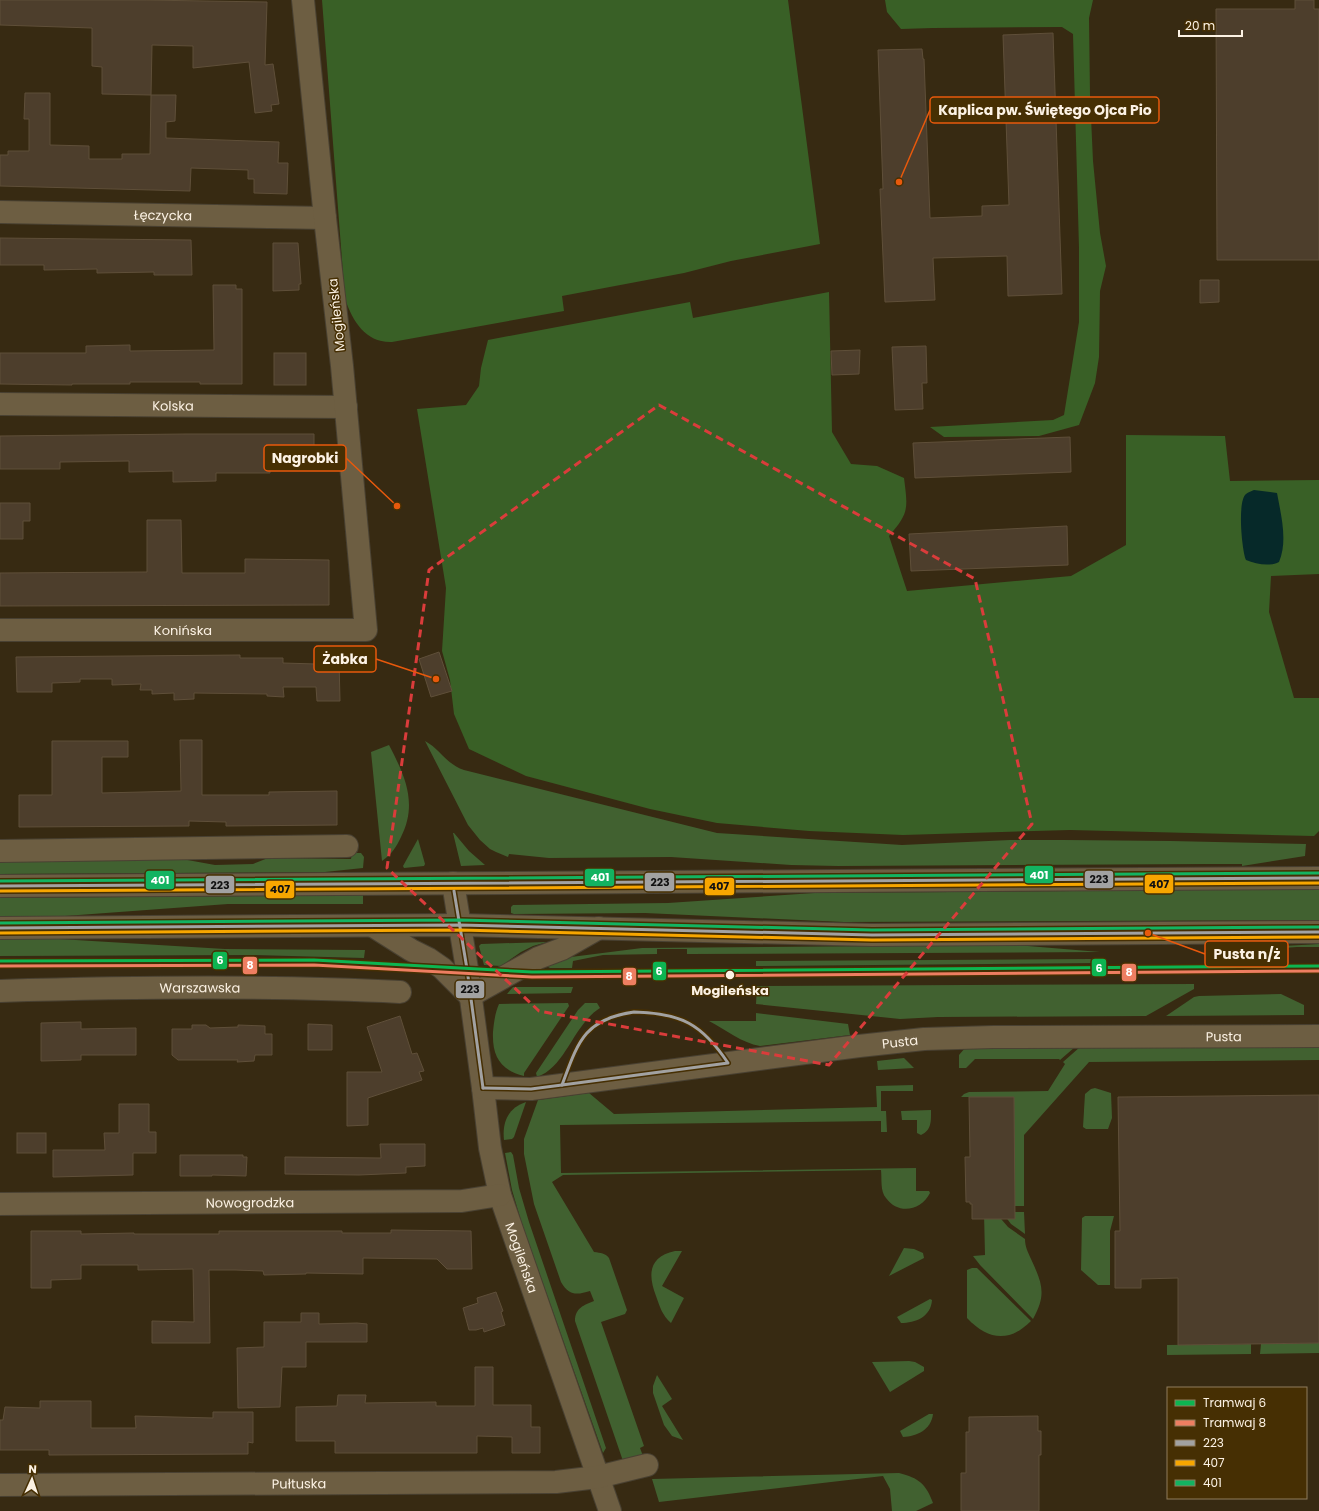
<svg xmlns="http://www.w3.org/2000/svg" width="1319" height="1511" viewBox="0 0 1319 1511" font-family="Poppins,sans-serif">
	<rect width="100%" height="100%" fill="#372a12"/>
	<g fill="#416130">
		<path d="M 425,741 C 440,749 446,764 464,770 L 717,833 L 902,845 L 1010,840 L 1065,840 L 1171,841 L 1306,844 L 1305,856 L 1242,866 L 1242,864 L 1206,864 L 838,866 L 791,865 L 671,857 L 549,858 L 509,854 L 508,857 L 496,852 L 490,849 L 480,840 L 468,825 Z"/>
		<path d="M 389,745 C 405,776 418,803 401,837 C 397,846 391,855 382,861 L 371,752 Z"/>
		<polygon points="453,833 454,833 469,851 485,865 461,866"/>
		<polygon points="418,839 425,864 424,866 404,868 403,866"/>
		<polygon points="352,853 361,853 364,857 363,868 325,872 0,874 0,860 182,859 215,865 253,864 268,858 351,859"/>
		<polygon points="1319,889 1319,920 844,922 645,913 514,914 511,913 511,907 513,905 668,903 814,893"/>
		<polygon points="363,895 363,904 228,904 65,916 0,917 0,898"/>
		<polygon points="0,939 59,939 225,949 365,950 364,958 254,955 0,956"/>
		<polygon points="547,942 533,946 521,952 501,966 484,965 479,946 481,944"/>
		<polygon points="1319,944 1319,947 1297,947 1246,951 1246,948"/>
		<polygon points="1016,945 1100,952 687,954 687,949 657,949 657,954 603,955 573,961 572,968 550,968 548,967 541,967 563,958 642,948"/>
		<polygon points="1090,959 1100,963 756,966 756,961"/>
		<polygon points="1194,984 1194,989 1146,1016 938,1017 900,1019 756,1004 757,986"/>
		<polygon points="513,987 573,987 571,993 507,994"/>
		<polygon points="1281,994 1304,1005 1304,1015 1166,1016 1194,997 1199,996"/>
		<path d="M 568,1003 L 569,1006 L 524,1073 L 524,1076 C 500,1070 492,1056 493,1032 C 494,1022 495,1013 499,1004 Z"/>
		<path d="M 585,1003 L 597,1003 L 600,1008 C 573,1025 566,1067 537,1077 L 536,1073 L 578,1010 Z"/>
		<path d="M 756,1013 L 848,1024 L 850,1035 L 760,1046 C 742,1043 726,1030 709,1021 L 756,1021 Z"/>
		<polygon points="1319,1046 1319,1060 1089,1062 1024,1135 1024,1206 1015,1206 1013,1097 961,1097 964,1094 969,1092 1048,1091 1065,1064 1063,1062 1080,1047"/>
		<polygon points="1075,1047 1060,1060 1059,1059 975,1059 966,1068 959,1068 959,1055 965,1048"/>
		<polygon points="904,1058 914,1068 878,1070 877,1061"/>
		<path d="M 913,1085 L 913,1091 L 881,1091 L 881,1111 L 886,1111 L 887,1132 L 881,1132 L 881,1121 L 560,1125 L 561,1173 L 916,1168 L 916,1191 L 929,1191 L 930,1193 C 921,1211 898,1215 886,1198 C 880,1191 882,1179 881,1170 L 563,1175 L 552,1182 L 594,1252 C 601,1253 605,1253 609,1258 L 627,1310 L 625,1314 L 601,1322 L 644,1446 L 640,1448 L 643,1456 L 623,1461 L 575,1321 C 575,1308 584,1305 594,1301 L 590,1291 C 577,1295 569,1296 561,1282 L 534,1204 L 524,1154 L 524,1139 L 538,1100 L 589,1093 L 614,1114 L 877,1107 L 876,1086 Z"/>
		<polygon points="1095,1088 1111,1093 1112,1118 1108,1129 1086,1129 1083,1127 1085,1094 1091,1089"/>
		<path d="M 526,1102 L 514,1137 L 512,1139 L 504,1140 C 502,1122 508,1108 526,1102 Z"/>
		<path d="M 931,1110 C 931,1121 932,1130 921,1135 L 917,1133 L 917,1120 L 902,1120 L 901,1111 Z"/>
		<polygon points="511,1152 513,1155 519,1188 529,1222 606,1448 603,1453 522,1224 512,1190 505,1153"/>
		<polygon points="1002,1212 1024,1212 1025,1234 1011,1224"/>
		<path d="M 984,1213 L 996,1213 L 1008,1227 L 1025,1239 C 1025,1247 1028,1252 1031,1259 C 1042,1283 1047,1294 1033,1319 L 980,1265 L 973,1256 L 985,1255 Z"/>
		<polygon points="1085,1216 1114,1216 1110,1231 1110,1285 1098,1285 1081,1270 1082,1218"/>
		<polygon points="904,1248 914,1249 923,1253 924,1258 889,1276"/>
		<path d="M 675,1251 L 682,1251 L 662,1286 L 684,1298 L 671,1323 C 662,1315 660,1307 656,1296 C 648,1275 648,1257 675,1251 Z"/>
		<path d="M 972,1268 L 977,1268 L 1031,1321 C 1009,1343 988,1340 967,1318 L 967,1270 Z"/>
		<path d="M 930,1299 L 932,1300 C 931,1317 915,1323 901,1323 L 897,1317 Z"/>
		<polygon points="1319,1343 1319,1353 1260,1354 1261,1344"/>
		<polygon points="1251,1344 1251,1354 1167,1355 1167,1345"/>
		<polygon points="909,1361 915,1362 924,1367 924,1371 890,1392 872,1362"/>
		<polygon points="657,1375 672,1399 662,1406 683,1440 672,1436 664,1425 653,1393 653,1386"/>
		<path d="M 929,1414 L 933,1414 C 931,1430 917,1436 903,1437 L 900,1431 Z"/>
		<path d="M 899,1473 C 919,1478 926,1484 933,1503 L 916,1511 L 892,1511 L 890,1489 L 883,1476 L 659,1502 L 652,1479 Z"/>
	</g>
	<g fill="#396026">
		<path d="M 322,0 L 788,0 L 820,244 L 731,261 L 684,273 L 562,296 L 564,311 L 392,342 C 366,343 353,322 345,299 Z"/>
		<polygon points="885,0 1093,0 1089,18 1090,95 1093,161 1100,233 1106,266 1100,291 1099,357 1095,383 1079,425 1039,436 944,437 930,427 1053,420 1064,415 1079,322 1079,248 1073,34 1062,27 933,28 901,29 887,12"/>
		<path d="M 829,292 L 832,432 L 851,464 L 877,466 L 904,478 C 908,509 909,513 889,536 L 907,591 L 1071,576 L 1126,545 L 1126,435 L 1225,436 L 1230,481 L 1319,480 L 1319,574 L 1271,576 L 1269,612 L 1294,698 L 1319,698 L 1319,831 L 1314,836 L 1070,830 L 903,835 L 809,831 L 717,823 L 650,809 L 526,776 L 469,749 L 454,714 L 450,680 L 442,651 L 446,588 L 417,409 L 466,405 L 479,386 L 481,368 L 488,340 L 690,302 L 693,318 Z"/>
	</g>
	<path fill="#062929" d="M 1254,490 L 1277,493 C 1281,515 1288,541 1279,562 C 1269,567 1256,564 1246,560 C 1242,551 1237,501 1246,494 C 1248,492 1252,491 1254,490 Z"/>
	<g fill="#4d3e2c" stroke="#5f4f39">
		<polygon points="0,0 144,0 267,2 265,65 273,64 279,104 271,105 272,111 255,113 249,62 193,68 193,46 152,45 151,95 176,95 175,121 166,122 166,138 279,142 278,163 288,163 287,194 254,193 254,179 248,179 248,170 191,168 190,191 0,186 0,155 8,155 8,151 29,151 29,119 24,119 25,93 50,93 50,145 89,146 89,159 122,159 122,154 150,154 151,95 102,94 102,67 92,66 92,28 0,25"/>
		<polygon points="1295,0 1314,0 1314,9 1319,9 1319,260 1217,260 1216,9 1295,9"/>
		<polygon points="1053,33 1062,294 1008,296 1007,256 933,258 935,300 885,302 880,189 883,189 878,50 922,49 923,59 924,59 930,218 982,216 982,206 1009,205 1003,35"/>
		<polygon points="0,238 191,240 192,275 154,275 154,272 97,273 97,269 44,270 44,265 0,265"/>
		<polygon points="273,243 298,243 301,284 299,284 299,290 273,291"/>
		<polygon points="1200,280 1219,280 1219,302 1200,303"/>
		<polygon points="213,285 236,285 236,289 242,289 242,384 200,384 200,382 130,382 130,384 72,384 72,385 0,384 0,353 86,353 86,346 130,345 130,351 214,350"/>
		<polygon points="926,346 927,383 922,383 923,409 895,410 892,347"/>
		<polygon points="860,350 859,374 832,375 831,351"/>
		<rect x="274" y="353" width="32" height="32"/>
		<polygon points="186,434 314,434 314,466 270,466 270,473 216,473 216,481 173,482 173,471 129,472 129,461 60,462 60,469 0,469 0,436"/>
		<polygon points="1070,437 1071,472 915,478 913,443"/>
		<polygon points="0,503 30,503 30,521 23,521 23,539 0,539"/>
		<polygon points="147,520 181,520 182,573 245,573 245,559 329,560 329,605 0,606 0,573 147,572"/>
		<polygon points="1067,526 1068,565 911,571 909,534"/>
		<polygon points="439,652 452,691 431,697 419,659"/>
		<polygon points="240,655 240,658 283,658 283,663 316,664 316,659 339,660 340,701 317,701 316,687 283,687 284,697 267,696 267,694 194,693 194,699 174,700 174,693 152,694 152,690 140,690 141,684 112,685 112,679 80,679 80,682 52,683 52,692 17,692 16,657"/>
		<polygon points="180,740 202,740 202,795 269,795 269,792 337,791 337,825 226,826 226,822 189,821 189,826 19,827 19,795 52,795 52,741 128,741 128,757 102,757 102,793 181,791"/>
		<polygon points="400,1016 412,1054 417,1053 424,1071 419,1072 422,1080 368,1098 368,1125 347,1126 347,1072 382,1072 367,1027"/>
		<polygon points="81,1022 81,1029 136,1028 136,1055 81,1055 81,1060 41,1061 41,1023"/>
		<polygon points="308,1024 332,1025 332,1050 308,1050"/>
		<polygon points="192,1025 206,1025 210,1028 238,1027 238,1025 265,1026 265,1034 272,1034 272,1055 255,1055 254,1061 237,1062 238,1060 178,1060 172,1055 172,1029 192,1029"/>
		<polygon points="1319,1095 1319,1343 1178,1345 1178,1278 1141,1279 1141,1288 1115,1288 1115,1231 1120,1231 1118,1097"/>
		<polygon points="969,1097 1014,1097 1015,1219 972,1219 972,1204 970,1204 970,1202 966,1202 965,1157 970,1157"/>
		<polygon points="119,1104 149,1104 149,1132 156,1132 156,1153 133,1153 133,1175 53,1177 53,1150 105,1150 104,1133 119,1133"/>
		<rect x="17" y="1133" width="29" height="20"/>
		<polygon points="380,1144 425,1144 425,1166 406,1167 406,1173 359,1175 285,1174 285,1157 381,1158"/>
		<polygon points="180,1155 243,1155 243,1157 247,1157 246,1176 212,1175 212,1176 180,1176"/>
		<polygon points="391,1230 471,1231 472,1269 447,1269 437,1259 363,1258 363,1274 306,1273 306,1274 264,1275 263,1271 235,1270 209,1270 210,1343 152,1343 152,1321 194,1322 193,1269 138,1270 138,1265 81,1265 81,1279 51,1280 51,1288 31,1288 31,1231 81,1231 81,1234 134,1233 134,1234 219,1234 219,1231 342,1231 342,1233 391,1233"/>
		<polygon points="496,1292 503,1311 501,1312 505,1325 484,1332 483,1328 476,1330 469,1330 463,1308 478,1303 477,1298"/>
		<polygon points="301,1313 319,1313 319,1324 357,1323 367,1324 367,1342 306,1342 306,1367 282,1367 280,1407 238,1408 237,1348 264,1347 264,1322 301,1322"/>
		<polygon points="475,1367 493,1367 493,1405 531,1405 531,1427 540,1427 540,1453 512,1453 512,1437 477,1436 477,1453 335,1453 335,1441 296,1441 296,1407 337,1406 338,1395 366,1395 365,1403 436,1402 436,1406 475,1406"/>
		<polygon points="40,1401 91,1401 91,1428 136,1428 135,1416 213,1418 213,1412 253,1412 253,1443 248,1442 248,1454 49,1455 49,1450 0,1450 0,1420 3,1420 5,1407 40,1408"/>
		<polygon points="1038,1416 1038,1431 1041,1431 1041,1455 1039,1455 1039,1511 961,1511 961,1473 966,1473 966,1432 969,1432 969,1417"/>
	</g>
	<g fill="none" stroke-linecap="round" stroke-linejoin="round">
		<defs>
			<g id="street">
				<path id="s1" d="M 0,212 L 325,218"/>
				<path id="s2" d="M 0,404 L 346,407"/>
				<path id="s3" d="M 0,630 L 366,630 L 342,366 L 325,218 L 303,0"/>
				<polyline points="0,851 347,846"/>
				<path id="s4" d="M 453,883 L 467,969 L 483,1088 L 490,1148 L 500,1195 L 610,1511"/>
				<polyline points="373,926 411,950 429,959 442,968 470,996"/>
				<path id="s5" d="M 0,991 C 133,987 267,985 400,992"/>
				<polyline points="470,996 538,958 562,949 599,928"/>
				<path id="s6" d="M 483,1088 L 531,1089 L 859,1046 L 924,1039 L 993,1037 L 1319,1036"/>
				<path id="s7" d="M 0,1204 L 462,1201 L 500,1195"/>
				<path id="s8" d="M 0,1485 L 556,1482 L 598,1477 L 647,1465"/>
			</g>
			<g id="secondary">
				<polyline points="0,886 1319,878"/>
				<polyline points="0,928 460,925 872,935 1319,932"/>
			</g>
		</defs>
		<use href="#street" stroke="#494132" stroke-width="24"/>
		<use href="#secondary" stroke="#494132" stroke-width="24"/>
		<use href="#street" stroke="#6d5e42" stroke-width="22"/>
		<use href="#secondary" stroke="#6d5e42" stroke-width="22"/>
		<defs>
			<g id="bus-1">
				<polyline points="0,886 1319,878"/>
				<polyline points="454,891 467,969 483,1088"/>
				<polyline points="0,928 460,925 872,935 1319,932"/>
				<path d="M 634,1012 C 681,1013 702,1024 728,1063 L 562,1085 C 578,1042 584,1019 634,1012 Z"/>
				<polyline points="483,1088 531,1089 562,1085"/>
			</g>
			<g id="bus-2">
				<polyline points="0,891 1319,883"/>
				<polyline points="0,933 460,930 872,940 1319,937"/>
			</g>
			<g id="bus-3">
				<polyline points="0,881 1319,873"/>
				<polyline points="0,923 460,920 872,930 1319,927"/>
			</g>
		</defs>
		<use href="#bus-1" stroke="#462f03" stroke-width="6"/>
		<use href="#bus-2" stroke="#462f03" stroke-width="6"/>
		<use href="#bus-3" stroke="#462f03" stroke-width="6"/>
		<use href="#bus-1" stroke="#a2a2a2" stroke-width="3"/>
		<use href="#bus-2" stroke="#f7a600" stroke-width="3"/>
		<use href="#bus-3" stroke="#13b361" stroke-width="3"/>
		<defs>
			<polyline id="tram-1" points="0,961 314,960 532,972 1319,966"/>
			<polyline id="tram-2" points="0,966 314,965 532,977 1319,971"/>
		</defs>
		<use href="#tram-1" stroke="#462f03" stroke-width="6"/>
		<use href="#tram-2" stroke="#462f03" stroke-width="6"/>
		<use href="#tram-1" stroke="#0db551" stroke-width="3"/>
		<use href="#tram-2" stroke="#ee7e61" stroke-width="3"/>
	</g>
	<path fill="none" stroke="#da3c3b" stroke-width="3" stroke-dasharray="8 5" stroke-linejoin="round" d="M 659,405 L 975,579 L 1032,824 L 829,1065 L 539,1011 L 387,868 L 429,570 Z"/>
	<circle fill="#fcf2e4" stroke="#462f03" stroke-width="1.5" cx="730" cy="975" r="5"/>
	<g text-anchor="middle" stroke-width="3" stroke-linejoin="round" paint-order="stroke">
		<g font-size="13" fill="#fcf2e4" stroke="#462f03">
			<text dy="5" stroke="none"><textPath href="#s1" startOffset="163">Łęczycka</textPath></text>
			<text transform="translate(336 315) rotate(-96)" y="5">Mogileńska</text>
			<text dy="5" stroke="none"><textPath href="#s2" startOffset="173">Kolska</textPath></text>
			<text dy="5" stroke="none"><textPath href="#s3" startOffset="183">Konińska</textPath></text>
			<text dy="5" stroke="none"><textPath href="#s5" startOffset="200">Warszawska</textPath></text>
			<text dy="5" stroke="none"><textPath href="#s6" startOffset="744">Pusta</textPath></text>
			<text dy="5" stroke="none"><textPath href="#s6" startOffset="420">Pusta</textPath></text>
			<text dy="5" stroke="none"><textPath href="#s7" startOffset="250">Nowogrodzka</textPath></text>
			<text dy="5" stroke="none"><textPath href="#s4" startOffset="382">Mogileńska</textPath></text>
			<text dy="5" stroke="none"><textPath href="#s8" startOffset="299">Pułtuska</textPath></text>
		</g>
		<g font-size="13" font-weight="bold" fill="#fcf2e4" stroke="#462f03">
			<text x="730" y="995">Mogileńska</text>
		</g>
	</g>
	<path fill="none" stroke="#e8590c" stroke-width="1.5" d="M899 182L930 110M397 506L346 458M436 679L376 659M1148 933L1205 954"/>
	<g fill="#e8590c" stroke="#462f03" stroke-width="1.5">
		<circle cx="899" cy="182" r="4"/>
		<circle cx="397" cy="506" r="4"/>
		<circle cx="436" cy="679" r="4"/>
		<circle cx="1148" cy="933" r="4"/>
	</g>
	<g fill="#462f03" stroke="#e8590c" stroke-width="1.5">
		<rect x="930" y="97" width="229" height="26" rx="4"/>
		<rect x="264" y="445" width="82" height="26" rx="4"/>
		<rect x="314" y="646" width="62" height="26" rx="4"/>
		<rect x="1205" y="941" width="83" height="26" rx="4"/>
	</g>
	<g font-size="14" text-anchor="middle" font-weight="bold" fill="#fcf2e4">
		<text x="1045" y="115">Kaplica pw. Świętego Ojca Pio</text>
		<text x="305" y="463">Nagrobki</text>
		<text x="345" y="664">Żabka</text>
		<text x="1247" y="959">Pusta n/ż</text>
	</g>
	<g stroke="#462f03" stroke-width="1.5">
		<rect x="1024" y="865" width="30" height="19" rx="4" fill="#13b361"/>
		<rect x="584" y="868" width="31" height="19" rx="4" fill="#13b361"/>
		<rect x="1084" y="870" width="30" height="19" rx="4" fill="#a2a2a2"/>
		<rect x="145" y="870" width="30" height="20" rx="4" fill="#13b361"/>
		<rect x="644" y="872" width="31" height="20" rx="4" fill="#a2a2a2"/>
		<rect x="1144" y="874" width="30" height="20" rx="4" fill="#f7a600"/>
		<rect x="205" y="875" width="30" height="19" rx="4" fill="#a2a2a2"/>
		<rect x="704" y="877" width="31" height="19" rx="4" fill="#f7a600"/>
		<rect x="265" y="880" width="30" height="19" rx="4" fill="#f7a600"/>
		<rect x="212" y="951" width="16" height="19" rx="4" fill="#0db551"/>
		<rect x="242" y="956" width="16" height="19" rx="4" fill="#ee7e61"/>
		<rect x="1091" y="958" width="16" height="19" rx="4" fill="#0db551"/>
		<rect x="652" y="961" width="15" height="20" rx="4" fill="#0db551"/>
		<rect x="1121" y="963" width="16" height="19" rx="4" fill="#ee7e61"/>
		<rect x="622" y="967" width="15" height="19" rx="4" fill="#ee7e61"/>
		<rect x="455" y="980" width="30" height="19" rx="4" fill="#a2a2a2"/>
	</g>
	<g font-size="11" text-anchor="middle" font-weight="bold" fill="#fff">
		<text x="1039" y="879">401</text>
		<text x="600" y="881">401</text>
		<text x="160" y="884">401</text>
		<text x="220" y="964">6</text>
		<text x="250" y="969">8</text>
		<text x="1099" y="972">6</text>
		<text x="659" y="975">6</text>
		<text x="1129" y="976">8</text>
		<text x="629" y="980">8</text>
	</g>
	<g font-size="11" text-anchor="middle" font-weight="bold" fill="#111">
		<text x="1099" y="883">223</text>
		<text x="660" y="886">223</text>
		<text x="1159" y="888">407</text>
		<text x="220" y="889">223</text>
		<text x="719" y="890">407</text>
		<text x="280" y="893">407</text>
		<text x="470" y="993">223</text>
	</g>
	<rect x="1167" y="1387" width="140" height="112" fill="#462f03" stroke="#8f7d5d"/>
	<rect x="1175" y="1400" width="20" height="6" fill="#0db551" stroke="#8f7d5d"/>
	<text x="1203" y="1407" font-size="12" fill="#fcf2e4">Tramwaj 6</text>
	<rect x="1175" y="1420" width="20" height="6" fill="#ee7e61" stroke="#8f7d5d"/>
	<text x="1203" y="1427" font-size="12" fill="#fcf2e4">Tramwaj 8</text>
	<rect x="1175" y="1440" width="20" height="6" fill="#a2a2a2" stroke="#8f7d5d"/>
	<text x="1203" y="1447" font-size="12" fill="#fcf2e4">223</text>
	<rect x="1175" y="1460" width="20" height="6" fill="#f7a600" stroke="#8f7d5d"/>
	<text x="1203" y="1467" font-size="12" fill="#fcf2e4">407</text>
	<rect x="1175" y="1480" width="20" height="6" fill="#13b361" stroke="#8f7d5d"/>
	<text x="1203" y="1487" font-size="12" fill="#fcf2e4">401</text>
	<g transform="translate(32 1479) rotate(3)" stroke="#462f03" stroke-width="3" paint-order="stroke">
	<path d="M0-3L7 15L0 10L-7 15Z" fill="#fcf2e4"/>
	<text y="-6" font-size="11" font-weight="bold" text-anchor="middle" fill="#fcf2e4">N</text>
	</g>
	<path d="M1179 30v6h63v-6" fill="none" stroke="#fcf2e4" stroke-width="2"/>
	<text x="1185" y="30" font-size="12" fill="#fcf2e4" stroke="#462f03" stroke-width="3" paint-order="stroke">20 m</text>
</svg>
